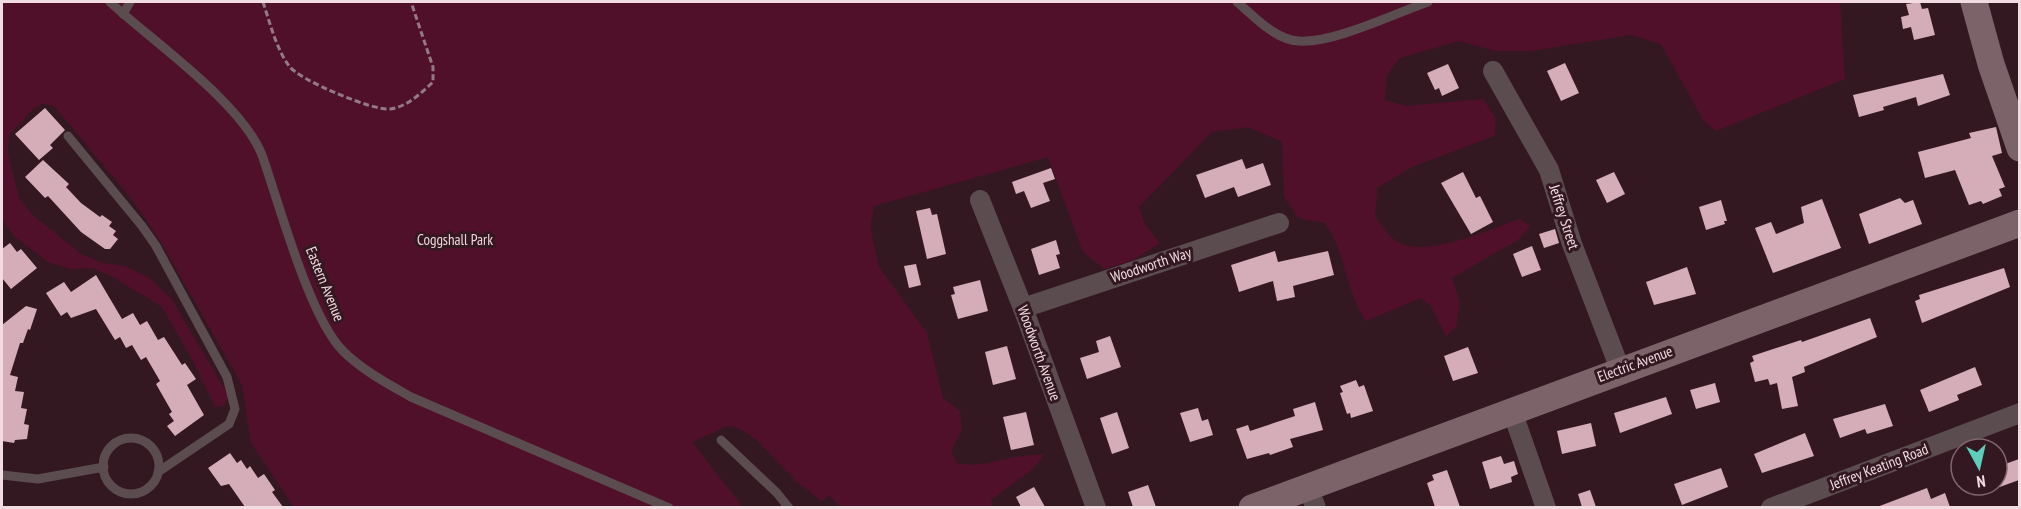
<svg xmlns="http://www.w3.org/2000/svg" width="2021" height="509" viewBox="0 0 2021 509" font-family="'PT Sans Narrow',sans-serif">
	<rect width="100%" height="100%" fill="#341821"/>
	<path fill="#51102a" d="M 2,2 L 1840,2 L 1845,79 L 1716,131 L 1703,120 L 1661,44 L 1631,35 L 1531,51 L 1496,51 L 1459,41 L 1400,58 L 1387,75 L 1385,100 L 1407,106 L 1483,99 L 1496,119 L 1494,136 L 1412,167 L 1377,188 L 1375,217 C 1381,224 1388,236 1396,241 C 1424,260 1490,229 1520,219 L 1530,226 L 1518,240 L 1452,278 L 1460,303 L 1456,327 L 1446,336 L 1430,305 L 1421,298 L 1366,321 C 1345,291 1346,253 1325,223 L 1299,218 L 1284,197 L 1282,142 L 1249,127 L 1212,132 L 1139,207 L 1144,223 L 1160,243 L 1132,261 L 1104,269 L 1083,252 L 1048,157 L 874,206 L 870,226 L 879,267 L 927,333 L 943,398 L 960,411 L 962,429 L 951,451 L 957,463 C 988,470 1013,452 1044,455 L 1033,469 L 991,500 L 992,507 L 840,507 L 829,495 L 822,501 L 797,482 L 757,440 L 739,428 L 727,426 L 692,442 L 743,507 L 295,508 L 251,443 L 242,385 L 162,244 L 133,201 L 55,107 L 43,103 L 34,108 L 10,134 L 7,151 L 20,200 L 34,216 L 81,254 L 102,263 L 125,266 L 148,277 L 171,298 L 228,395 L 225,405 L 215,407 L 193,361 L 162,307 L 113,277 L 92,268 L 70,269 L 48,262 L 14,236 L 2,219 Z"/>
	<g fill="#d4adb8">
		<polygon points="1920,2 1922,9 1928,8 1935,35 1914,40 1911,27 1903,29 1901,17 1909,15 1906,4"/>
		<polygon points="1565,63 1579,93 1561,101 1547,71"/>
		<polygon points="1448,64 1459,88 1442,96 1439,88 1435,90 1427,73"/>
		<polygon points="1943,74 1950,95 1918,106 1916,97 1883,107 1884,110 1859,117 1853,95"/>
		<polygon points="45,108 65,130 50,145 53,148 39,160 15,134"/>
		<polygon points="1996,127 2002,153 1992,156 2005,187 1999,189 2002,196 1983,204 1981,201 1969,205 1955,170 1925,178 1918,152 1971,138 1969,133"/>
		<polygon points="1242,159 1246,169 1263,163 1271,185 1238,197 1234,187 1205,198 1196,175"/>
		<polygon points="43,160 69,184 66,187 81,203 100,217 102,215 112,222 109,226 116,231 113,235 118,239 110,249 105,249 81,232 48,196 45,198 25,177"/>
		<polygon points="1051,168 1055,179 1043,183 1050,201 1031,208 1024,191 1016,194 1012,182"/>
		<polygon points="1463,172 1476,198 1480,196 1493,222 1471,234 1441,183"/>
		<polygon points="1614,172 1625,194 1607,203 1596,180"/>
		<polygon points="1900,198 1905,203 1913,200 1922,224 1869,244 1859,214"/>
		<polygon points="1822,199 1841,248 1773,273 1755,228 1771,222 1776,234 1804,223 1801,207"/>
		<polygon points="1721,200 1727,221 1724,221 1725,224 1706,230 1699,207"/>
		<polygon points="930,208 932,215 937,214 946,254 927,259 916,211"/>
		<polygon points="1555,229 1559,243 1544,248 1539,234"/>
		<polygon points="1056,240 1060,254 1056,255 1060,268 1039,275 1031,249"/>
		<polygon points="10,243 17,252 21,249 37,268 11,289 2,278 2,249"/>
		<polygon points="1532,246 1541,270 1522,277 1513,254"/>
		<polygon points="1275,251 1278,262 1328,251 1334,275 1293,286 1295,297 1277,301 1273,281 1239,292 1231,265"/>
		<polygon points="916,264 921,285 909,288 904,266"/>
		<polygon points="1687,267 1696,294 1654,305 1646,282"/>
		<polygon points="2004,268 2010,287 1922,323 1915,301 1920,299 1919,295"/>
		<polygon points="96,275 122,319 133,313 140,325 147,321 158,340 164,337 182,365 185,363 196,379 187,385 204,415 175,436 167,426 174,421 169,414 172,412 156,384 160,381 146,357 141,360 132,345 126,348 120,337 115,340 96,309 71,318 67,312 61,316 46,293 64,282 71,292"/>
		<polygon points="980,280 988,311 958,319 951,295 955,294 953,287"/>
		<polygon points="26,306 37,309 30,330 28,329 23,343 20,343 10,375 18,377 15,391 24,392 21,408 27,409 24,424 29,425 27,439 15,440 14,443 2,441 2,325"/>
		<polygon points="1870,318 1877,337 1804,367 1805,372 1792,377 1798,406 1782,409 1777,383 1770,385 1768,379 1755,382 1750,363 1754,361 1752,356 1801,340 1802,342"/>
		<polygon points="1110,336 1121,367 1087,379 1080,358 1099,352 1096,341"/>
		<polygon points="1007,346 1016,379 993,385 985,352"/>
		<polygon points="1468,347 1478,373 1453,381 1444,356"/>
		<polygon points="1975,367 1982,385 1957,395 1959,400 1929,412 1920,390"/>
		<polygon points="1356,380 1359,387 1364,385 1373,411 1351,418 1350,413 1347,414 1340,393 1343,392 1340,386"/>
		<polygon points="1715,383 1720,402 1696,409 1690,390"/>
		<polygon points="1666,397 1672,414 1620,433 1614,413"/>
		<polygon points="1315,402 1323,430 1290,439 1293,447 1270,455 1269,453 1247,459 1236,429 1248,425 1250,431 1295,416 1293,409"/>
		<polygon points="1885,404 1893,426 1867,434 1865,429 1840,438 1833,419"/>
		<polygon points="1198,408 1202,421 1208,419 1213,435 1190,442 1180,413"/>
		<polygon points="1026,412 1034,445 1011,450 1003,417"/>
		<polygon points="1117,412 1129,448 1112,454 1100,418"/>
		<polygon points="1591,423 1596,446 1562,454 1557,431"/>
		<polygon points="1805,433 1814,456 1762,473 1754,454"/>
		<polygon points="230,453 237,463 241,460 247,469 250,466 258,478 264,474 275,490 272,492 283,507 245,507 229,484 221,486 208,468"/>
		<polygon points="1501,456 1504,464 1514,461 1518,474 1511,477 1512,482 1490,489 1482,462"/>
		<polygon points="2019,459 2019,480 1997,488 1997,467"/>
		<polygon points="1721,468 1728,487 1682,505 1674,484"/>
		<polygon points="1447,470 1460,507 1435,507 1427,483 1434,480 1432,475"/>
		<polygon points="1148,485 1156,507 1133,507 1128,492"/>
		<polygon points="1034,487 1045,507 1021,507 1016,497"/>
		<polygon points="1927,488 1931,499 1945,493 1950,507 1877,507"/>
		<polygon points="1590,490 1596,507 1582,507 1578,494"/>
	</g>
	<g fill="none" stroke-linecap="round" stroke-linejoin="round">
		<path stroke="#927a81" stroke-width="3" stroke-dasharray="6 3" stroke-linecap="butt" d="M 263,2 C 270,23 276,48 289,66 C 299,80 373,111 390,109 C 407,107 421,93 433,82 L 433,67 L 411,2"/>
		<g stroke="#5b4c50" stroke-width="9">
			<path d="M 110,2 C 153,42 241,102 262,155 C 279,203 309,317 343,351 C 362,370 388,384 411,397 L 669,508"/>
			<path d="M 1237,2 C 1254,16 1275,40 1299,41 C 1332,44 1396,13 1428,2"/>
			<polyline points="123,14 130,2"/>
			<polyline points="68,136 142,226 156,246 227,377 235,409 229,424 158,472"/>
			<circle cx="131" cy="466" r="28"/>
			<polyline points="721,440 777,493 789,508"/>
			<polyline points="2,475 38,479 104,467"/>
		</g>
		<g stroke="#5b4c50" stroke-width="20">
			<polyline points="1493,71 1549,170 1572,244 1620,369"/>
			<polyline points="980,200 1023,308 1096,508"/>
			<polyline points="1023,308 1279,223"/>
			<polyline points="1512,411 1546,508"/>
			<polyline points="1307,485 1316,508"/>
			<polyline points="1771,508 2020,413"/>
		</g>
		<g stroke="#7b6369" stroke-width="27">
			<polyline points="1974,2 1991,64 2020,148"/>
			<polyline points="1252,508 2020,223"/>
		</g>
	</g>
	<g text-anchor="middle" stroke-width="6" stroke-linejoin="round" paint-order="stroke">
		<g font-size="15" fill="#f1dce2" stroke="#341821">
			<text transform="translate(1564 217) rotate(72)" y="5">Jeffrey Street</text>
			<text transform="translate(1151 265) rotate(-18)" y="5">Woodworth Way</text>
			<text transform="translate(325 284) rotate(68)" y="5">Eastern Avenue</text>
			<text transform="translate(1039 353) rotate(70)" y="5">Woodworth Avenue</text>
			<text transform="translate(1635 364) rotate(-20)" y="5">Electric Avenue</text>
			<text transform="translate(1879 467) rotate(-21)" y="5">Jeffrey Keating Road</text>
		</g>
		<g font-size="15" fill="#efd5db" stroke="#341821">
			<text x="455" y="245">Coggshall Park</text>
		</g>
	</g>
	<rect width="2021" height="509" fill="none" stroke="#f1dce2" stroke-width="6"/>
	<g transform="translate(1979 467) rotate(172)"><circle r="28" fill="#341821" stroke="#80666e" stroke-width="1.5"/>
	<path d="M0-4.5L10 22L0 15L-10 22Z" fill="#5ccebb"/>
	<text y="-9" font-size="16" font-weight="bold" text-anchor="middle" fill="#f1dce2">N</text>
	</g>
</svg>
